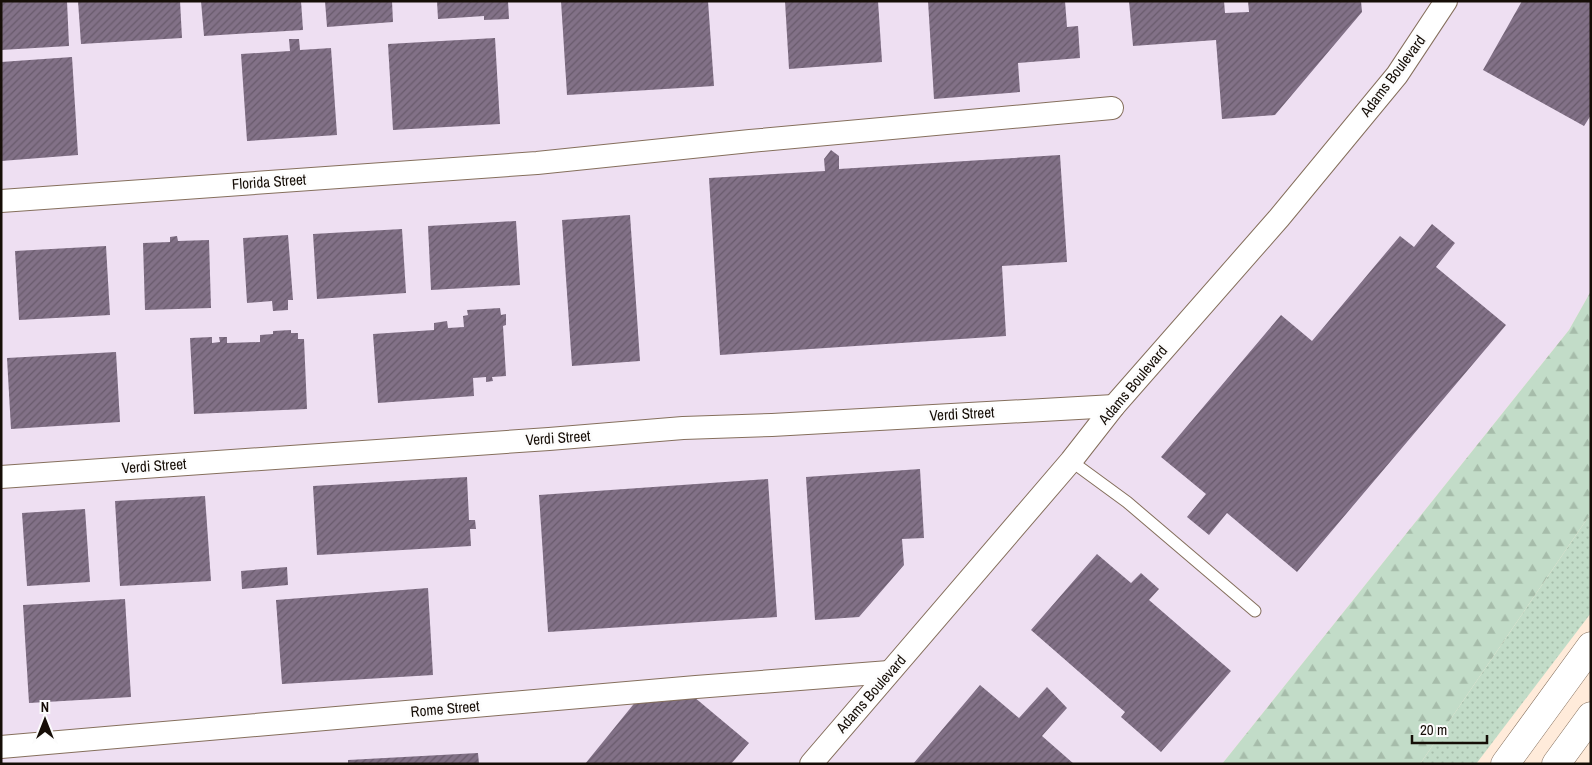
<svg xmlns="http://www.w3.org/2000/svg" width="1592" height="765" viewBox="0 0 1592 765" font-family="'Archivo Narrow',sans-serif">
	<defs>
		<pattern id="grass-dots" width="8" height="8" patternUnits="userSpaceOnUse" patternTransform="scale(1.25)"><rect width="8" height="8" fill="#c2dcc8"/><path d="M2 2h.1M6 6h.1" fill="none" stroke="#a6bcaa" stroke-width="1.8" stroke-linecap="round"/></pattern>
		<pattern id="forest-firs" width="22" height="20" patternUnits="userSpaceOnUse" patternTransform="scale(1.25)"><rect width="22" height="20" fill="#c2dcc8"/><path d="M5 1l3.5 6h-7zM16 11l3.5 6h-7z" fill="#a6bcaa"/></pattern>
		<pattern id="building-hatch" width="6" height="6" patternUnits="userSpaceOnUse" patternTransform="scale(1.25)"><rect width="6" height="6" fill="#827187"/><path d="M-1 1l2-2M0 6l6-6M5 7l2-2" fill="none" stroke="#695b6c"/></pattern>
	</defs>
	<rect width="100%" height="100%" fill="#ffebda"/>
	<polygon fill="#eedff2" points="1,1 1591,1 1591,291 1569,330 1222,764 1,764"/>
	<polygon fill="url(#grass-dots)" points="1591,513 1591,613 1476,764 1420,764"/>
	<polygon fill="url(#forest-firs)" points="1591,291 1591,513 1420,764 1222,764 1569,330"/>
	<g fill="url(#building-hatch)">
		<polygon points="1,1 67,1 69,46 1,50"/>
		<polygon points="78,1 180,1 182,38 81,44"/>
		<polygon points="201,1 301,1 303,30 204,36"/>
		<polygon points="325,1 392,1 393,22 327,27"/>
		<polygon points="437,1 508,1 509,19 484,20 484,16 438,19"/>
		<polygon points="561,1 708,1 714,86 567,95"/>
		<polygon points="785,1 878,1 882,62 789,69"/>
		<polygon points="928,1 1065,1 1067,27 1078,26 1080,58 1018,63 1020,92 934,99"/>
		<polygon points="1129,1 1224,1 1225,13 1249,12 1248,1 1361,1 1362,12 1275,115 1222,119 1216,40 1133,46"/>
		<polygon points="1522,1 1591,2 1591,115 1584,126 1483,70"/>
		<polygon points="495,38 500,124 393,130 388,44"/>
		<polygon points="289,39 299,39 300,50 331,48 337,135 247,141 241,54 290,51"/>
		<polygon points="72,57 78,155 1,161 1,62"/>
		<polygon points="831,150 839,156 839,169 1060,155 1067,262 1002,266 1006,336 720,355 709,178 825,171 824,159"/>
		<polygon points="630,215 640,361 572,366 562,220"/>
		<polygon points="516,221 520,285 431,290 428,226"/>
		<polygon points="1432,224 1455,243 1436,267 1506,325 1297,572 1227,513 1209,535 1187,517 1206,494 1161,457 1281,315 1312,341 1400,236 1414,247"/>
		<polygon points="402,229 406,293 317,299 313,234"/>
		<polygon points="288,235 293,300 288,300 288,310 273,311 272,301 247,303 243,238"/>
		<polygon points="177,236 178,241 209,240 211,308 145,310 143,243 170,242 170,237"/>
		<polygon points="106,246 110,315 19,320 15,251"/>
		<polygon points="500,308 501,315 506,314 506,325 503,326 506,376 492,377 493,381 486,382 486,377 473,378 474,396 378,403 373,334 434,330 434,323 447,321 448,328 464,327 463,316 468,315 467,310"/>
		<polygon points="291,330 291,333 298,333 298,339 304,339 307,409 194,414 190,338 212,337 212,343 220,342 219,337 227,337 227,343 260,342 260,335 273,334 273,331"/>
		<polygon points="116,352 120,422 11,429 7,358"/>
		<polygon points="920,469 924,538 902,539 904,565 859,617 815,620 806,477"/>
		<polygon points="467,477 469,520 475,520 476,529 470,529 471,546 317,555 313,486"/>
		<polygon points="768,479 777,617 548,632 539,495"/>
		<polygon points="205,496 211,581 120,586 115,501"/>
		<polygon points="85,509 90,582 27,586 22,513"/>
		<polygon points="1097,554 1131,583 1141,573 1159,589 1149,600 1231,671 1161,752 1121,717 1125,712 1031,630"/>
		<polygon points="287,567 288,585 242,589 241,571"/>
		<polygon points="428,588 433,675 282,684 276,600"/>
		<polygon points="125,599 131,697 29,703 23,605"/>
		<polygon points="980,685 1019,718 1047,687 1067,708 1042,736 1074,764 913,764"/>
		<polygon points="694,697 749,743 731,764 585,764 637,700"/>
		<polygon points="478,753 479,764 348,764 348,760"/>
	</g>
	<g fill="none" stroke-linecap="round" stroke-linejoin="round">
		<defs>
			<polyline id="service" points="1071,461 1127,502 1255,611"/>
			<g id="minor">
				<polyline points="1,201 537,163 750,141 1112,108"/>
				<polyline points="1,477 549,439 683,428 772,425 1114,406"/>
				<polyline points="1,747 696,687 889,672"/>
				<polyline points="811,764 1071,461 1114,406 1279,218 1397,75 1446,1"/>
			</g>
			<g id="motorway">
				<polyline points="1505,764 1591,646"/>
				<polyline points="1556,764 1591,716"/>
			</g>
		</defs>
		<use href="#service" stroke="#856f5c" stroke-width="13"/>
		<use href="#minor" stroke="#856f5c" stroke-width="24"/>
		<use href="#motorway" stroke="#856f5c" stroke-width="29"/>
		<use href="#service" stroke="#fff" stroke-width="11"/>
		<use href="#minor" stroke="#fff" stroke-width="22"/>
		<use href="#motorway" stroke="#fff" stroke-width="28"/>
	</g>
	<g text-anchor="middle" stroke-width="5" stroke-linejoin="round" paint-order="stroke">
		<g font-size="15" fill="#160e07" stroke="#fcfcfc">
			<text transform="translate(1393 76) rotate(-53)" y="5">Adams Boulevard</text>
			<text transform="translate(269 182) rotate(-4)" y="5">Florida Street</text>
			<text transform="translate(1133 385) rotate(-50)" y="5">Adams Boulevard</text>
			<text transform="translate(962 414) rotate(-3)" y="5">Verdi Street</text>
			<text transform="translate(558 438) rotate(-4)" y="5">Verdi Street</text>
			<text transform="translate(154 466) rotate(-4)" y="5">Verdi Street</text>
			<text transform="translate(871 694) rotate(-49)" y="5">Adams Boulevard</text>
			<text transform="translate(445 709) rotate(-5)" y="5">Rome Street</text>
		</g>
	</g>
	<rect width="1592" height="765" fill="none" stroke="#160e07" stroke-width="5"/>
	<g transform="translate(45 720)" stroke="#fcfcfc" stroke-width="4" paint-order="stroke">
	<path d="M0-4L9 19L0 12L-9 19Z" fill="#160e07"/>
	<text y="-8" font-size="14" font-weight="bold" text-anchor="middle" fill="#160e07">N</text>
	</g>
	<path d="M1412 735v8h75v-8" fill="none" stroke="#160e07" stroke-width="2.5"/>
	<text x="1420" y="735" font-size="15" fill="#160e07" stroke="#fcfcfc" stroke-width="4" paint-order="stroke">20 m</text>
</svg>
